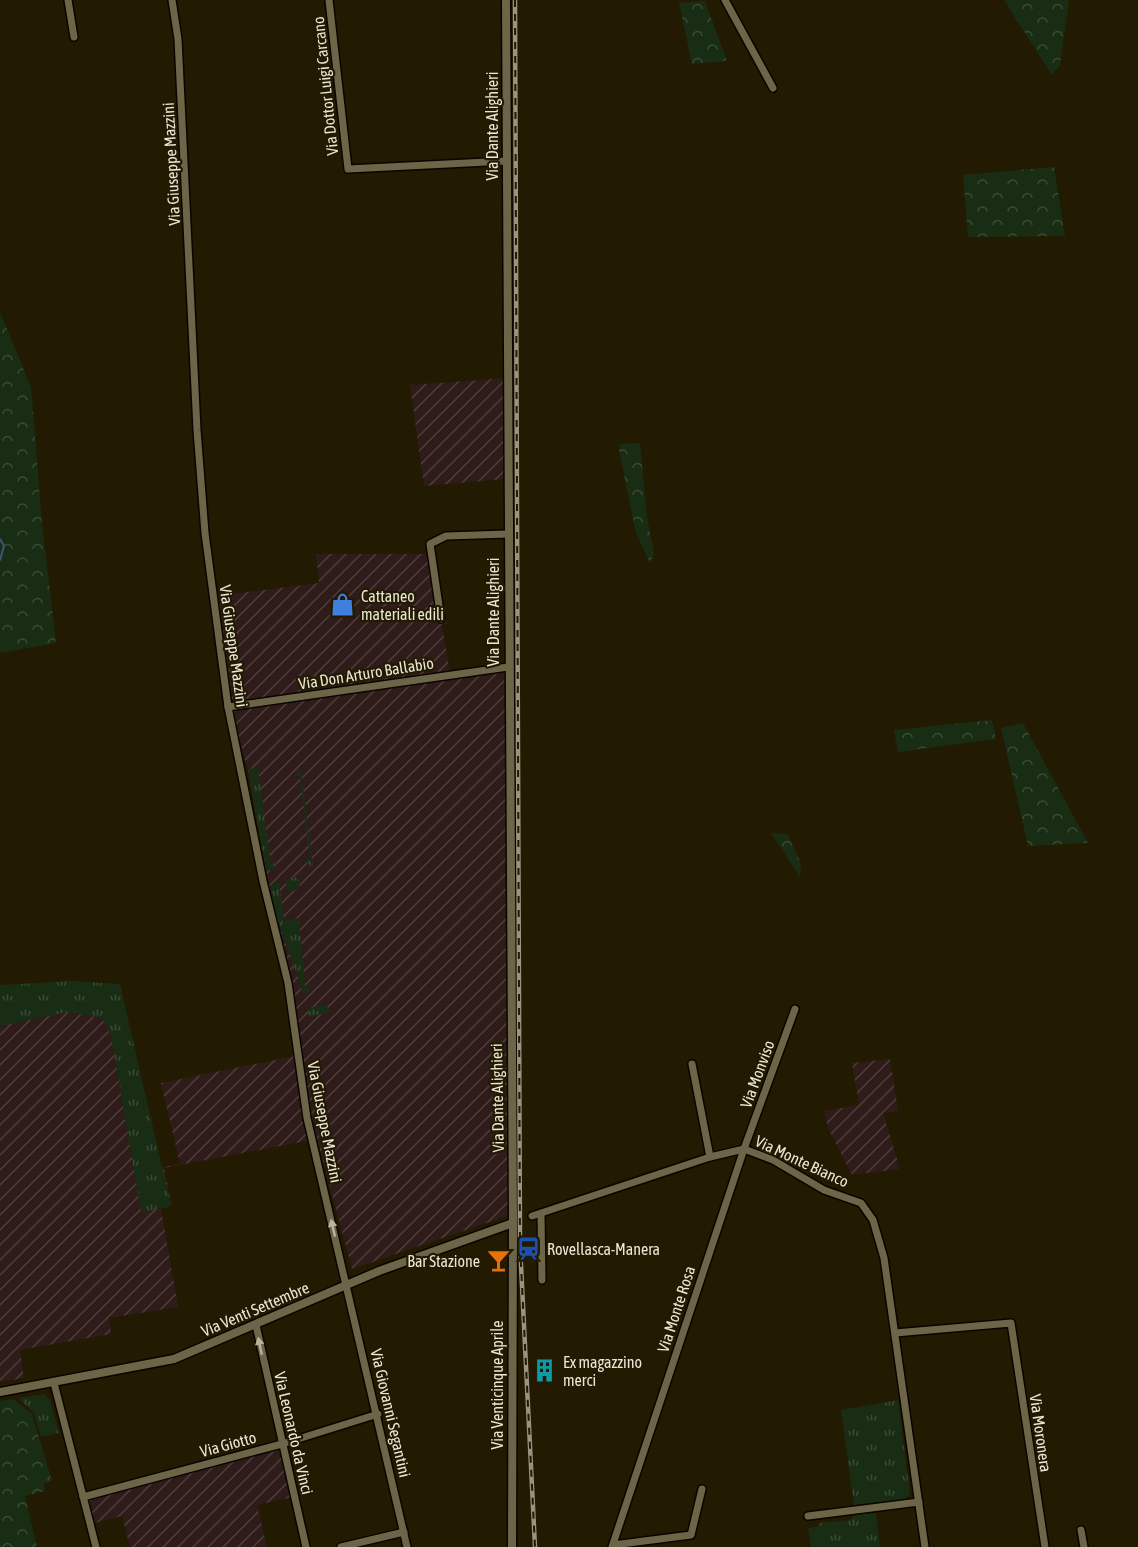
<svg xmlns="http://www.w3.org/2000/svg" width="1138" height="1547" viewBox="0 0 1138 1547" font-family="'Asap Condensed',sans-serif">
	<defs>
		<pattern id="industrial-furrows" width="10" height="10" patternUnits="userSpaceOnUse" patternTransform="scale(1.5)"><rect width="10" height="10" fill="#2f1c1a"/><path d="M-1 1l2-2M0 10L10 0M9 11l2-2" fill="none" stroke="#4d3d3b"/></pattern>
		<pattern id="grass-tufts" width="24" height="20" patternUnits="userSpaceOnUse" patternTransform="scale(1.5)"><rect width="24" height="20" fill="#192d15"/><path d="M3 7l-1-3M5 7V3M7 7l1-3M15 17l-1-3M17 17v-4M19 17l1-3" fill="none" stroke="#3b4b36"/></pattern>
		<pattern id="forest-crowns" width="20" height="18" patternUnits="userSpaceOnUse" patternTransform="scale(1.5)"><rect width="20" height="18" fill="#192d15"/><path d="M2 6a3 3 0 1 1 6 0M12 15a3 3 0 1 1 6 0" fill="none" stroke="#3b4b36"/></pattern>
	</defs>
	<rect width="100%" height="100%" fill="#221a01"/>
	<g fill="url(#industrial-furrows)">
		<polygon points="506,378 506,479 424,486 410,385"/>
		<polygon points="316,554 434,554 447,624 442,625 450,672 506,665 513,1214 352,1269 317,1139 164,1168 172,1206 161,1209 178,1307 109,1318 111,1334 20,1350 24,1378 0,1382 0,1026 67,1012 102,1018 111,1035 135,1172 180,1164 161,1083 299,1055 248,771 228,699 215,596 319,583"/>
		<polygon points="890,1059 898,1111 883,1113 900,1169 852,1175 828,1128 824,1111 859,1105 852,1063"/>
		<polygon points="281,1445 293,1497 257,1505 267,1547 130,1547 122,1516 91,1524 84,1498"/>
	</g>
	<g fill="url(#grass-tufts)">
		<polygon points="258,768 271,864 277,863 271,871 266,869 248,769"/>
		<polygon points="301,769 313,866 311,866 304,860 310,859 300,776 293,776"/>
		<circle cx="293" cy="884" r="7"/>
		<path d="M 274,882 L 279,883 L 284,920 L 299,918 L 305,986 L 310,986 L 308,992 L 302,993 C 295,958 274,923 270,886 Z"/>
		<polygon points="73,981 120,984 171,1206 141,1212 111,1035 102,1018 67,1012 0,1026 0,985"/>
		<polygon points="321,1005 328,1007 331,1013 307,1016 309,1008"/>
		<polygon points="44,1394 50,1400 59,1433 41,1437 34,1413 18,1398"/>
		<polygon points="898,1400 910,1494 905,1499 854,1505 841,1410"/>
		<polygon points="876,1513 880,1547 811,1547 808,1528 817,1527 820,1523 850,1520 854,1515"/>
	</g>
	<g fill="url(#forest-crowns)">
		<polygon points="1004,0 1069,0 1060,65 1052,75"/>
		<polygon points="705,1 727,61 692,64 679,3"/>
		<polygon points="1054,167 1065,236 968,237 963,175"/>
		<polygon points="0,312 31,387 42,523 56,643 0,653"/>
		<polygon points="640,443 647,517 654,553 650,563 636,533 619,451 620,444"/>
		<polygon points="992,720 996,739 898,752 894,730"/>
		<polygon points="1023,723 1088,843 1028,846 1001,728"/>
		<polygon points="771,833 787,834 801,863 800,877"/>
		<polygon points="13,1399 32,1414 52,1481 44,1484 45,1491 25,1496 37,1547 0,1547 0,1401"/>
	</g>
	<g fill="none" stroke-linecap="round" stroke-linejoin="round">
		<polyline stroke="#365775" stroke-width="2" points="0,539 4,546 0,560"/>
		<defs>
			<g id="minor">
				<polyline points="68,0 74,37"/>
				<polyline points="172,0 178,39 197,430 205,533 228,707 263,881 288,983 307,1118 407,1547"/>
				<polyline points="329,0 348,169 507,161"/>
				<polyline points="725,0 773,88"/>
				<polyline points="441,619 430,544 446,536 508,534"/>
				<polyline points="228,707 508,667"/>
				<polyline points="692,1064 710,1157"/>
				<polyline points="541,1214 542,1280"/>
				<polyline points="532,1216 710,1157 744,1149 773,1160 824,1190 861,1203 873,1220 884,1258 925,1547"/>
				<polyline points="256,1325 306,1547"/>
				<polyline points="895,1333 1011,1323 1045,1547"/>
				<polyline points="54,1383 96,1547"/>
				<polyline points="83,1497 282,1444 378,1414"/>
				<polyline points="808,1516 919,1502"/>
				<polyline points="1081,1530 1084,1547"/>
				<polyline points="613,1545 691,1535 702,1489"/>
				<polyline points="341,1547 404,1532"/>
				<polyline points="612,1547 744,1149 795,1009"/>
			</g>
			<g id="tertiary">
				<polyline points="506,0 513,1223 512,1547"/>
				<polyline points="0,1392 174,1359 379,1271 513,1223"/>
			</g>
		</defs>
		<use href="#minor" stroke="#0b0500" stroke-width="10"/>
		<use href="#tertiary" stroke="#0b0500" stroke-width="11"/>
		<use href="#minor" stroke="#6d6548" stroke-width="7"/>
		<use href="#tertiary" stroke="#6d6548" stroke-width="8"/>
		<defs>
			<polyline id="rail" points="515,0 520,1245 535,1547"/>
		</defs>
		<use href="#rail" stroke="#99937f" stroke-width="4.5"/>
		<use href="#rail" stroke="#221a01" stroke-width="2" stroke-dasharray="7" stroke-linecap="butt"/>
	</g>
	<defs><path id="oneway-solid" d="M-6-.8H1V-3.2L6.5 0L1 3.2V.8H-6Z" transform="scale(1.5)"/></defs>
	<g fill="#b9b29d">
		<use href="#oneway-solid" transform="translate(333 1228) rotate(-103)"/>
		<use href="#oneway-solid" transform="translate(260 1346) rotate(-102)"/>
	</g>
	<defs>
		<symbol id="shop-bare" viewBox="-9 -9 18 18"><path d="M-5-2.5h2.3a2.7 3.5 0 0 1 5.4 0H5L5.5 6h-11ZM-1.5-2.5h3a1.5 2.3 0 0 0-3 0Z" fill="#3f7fe0" stroke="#221a01" stroke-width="2.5" paint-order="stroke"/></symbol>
		<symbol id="station-bare" viewBox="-9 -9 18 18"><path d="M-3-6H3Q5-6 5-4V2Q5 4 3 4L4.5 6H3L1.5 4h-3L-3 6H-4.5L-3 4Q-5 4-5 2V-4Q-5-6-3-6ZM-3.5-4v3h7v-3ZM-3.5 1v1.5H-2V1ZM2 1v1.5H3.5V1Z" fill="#1a4fb4" stroke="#221a01" stroke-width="2.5" paint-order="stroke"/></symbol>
		<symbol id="bar-bare" viewBox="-9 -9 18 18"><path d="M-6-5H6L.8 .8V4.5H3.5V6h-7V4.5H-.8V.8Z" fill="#e8710a" stroke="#221a01" stroke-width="2.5" paint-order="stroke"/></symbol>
		<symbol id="building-bare" viewBox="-9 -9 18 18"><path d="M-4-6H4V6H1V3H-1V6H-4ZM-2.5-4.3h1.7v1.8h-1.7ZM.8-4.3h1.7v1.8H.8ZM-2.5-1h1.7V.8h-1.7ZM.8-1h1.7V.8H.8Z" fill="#0f9aa8" stroke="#221a01" stroke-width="2.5" paint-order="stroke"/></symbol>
	</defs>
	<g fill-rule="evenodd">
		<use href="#shop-bare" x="326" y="588" width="33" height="33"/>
		<use href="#station-bare" x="512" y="1232" width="33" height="33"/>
		<use href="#bar-bare" x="482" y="1244" width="33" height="33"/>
		<use href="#building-bare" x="528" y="1354" width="33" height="33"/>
	</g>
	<g text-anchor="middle" stroke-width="4.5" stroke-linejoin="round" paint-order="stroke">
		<g font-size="16" fill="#ebe6d6" stroke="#221a01">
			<text transform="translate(325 86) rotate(-96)" y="6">Via Dottor Luigi Carcano</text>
			<text transform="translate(492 126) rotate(-90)" y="6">Via Dante Alighieri</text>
			<text transform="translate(171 164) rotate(-93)" y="6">Via Giuseppe Mazzini</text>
			<text transform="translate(493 612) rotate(-90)" y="6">Via Dante Alighieri</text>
			<text transform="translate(234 646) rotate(82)" y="6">Via Giuseppe Mazzini</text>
			<text transform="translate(366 673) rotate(-9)" y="6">Via Don Arturo Ballabio</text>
			<text transform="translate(757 1074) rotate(-70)" y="6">Via Monviso</text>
			<text transform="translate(497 1098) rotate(-91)" y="6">Via Dante Alighieri</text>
			<text transform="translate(325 1122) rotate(79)" y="6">Via Giuseppe Mazzini</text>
			<text transform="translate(802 1161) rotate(25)" y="6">Via Monte Bianco</text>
			<text transform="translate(255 1309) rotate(-23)" y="6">Via Venti Settembre</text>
			<text transform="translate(676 1309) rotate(-72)" y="6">Via Monte Rosa</text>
			<text transform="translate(497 1385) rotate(-90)" y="6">Via Venticinque Aprile</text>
			<text transform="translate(391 1413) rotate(77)" y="6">Via Giovanni Segantini</text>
			<text transform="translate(294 1433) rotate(77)" y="6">Via Leonardo da Vinci</text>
			<text transform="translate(1041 1433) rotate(82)" y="6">Via Moronera</text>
			<text transform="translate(228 1444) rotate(-15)" y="6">Via Giotto</text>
		</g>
		<g font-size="16" fill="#ebe6d6" stroke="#221a01" text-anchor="start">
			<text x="361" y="602">Cattaneo<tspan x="361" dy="18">materiali edili</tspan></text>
			<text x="547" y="1255">Rovellasca-Manera</text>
			<text x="480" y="1267" text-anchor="end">Bar Stazione</text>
			<text x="563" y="1368">Ex magazzino<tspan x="563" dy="18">merci</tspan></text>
		</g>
	</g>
</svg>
